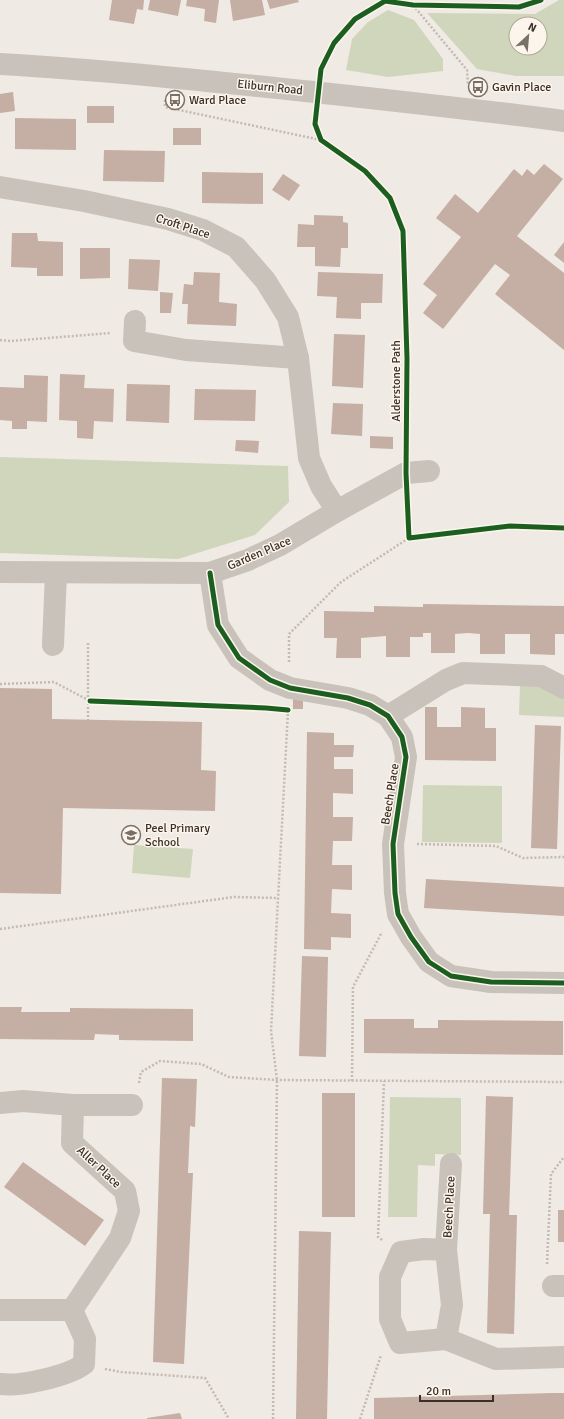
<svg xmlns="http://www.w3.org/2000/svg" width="564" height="1419" viewBox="0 0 564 1419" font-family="Signika,sans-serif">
	<rect width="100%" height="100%" fill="#efeae3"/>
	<g fill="#d0d6bb" fill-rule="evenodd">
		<path d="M 559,0 L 564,0 L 564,76 L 516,76 L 477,69 L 427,13 L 535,14 ZM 516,24 L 540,24 L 540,48 L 516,48 Z"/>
		<polygon points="388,10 414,20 443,59 443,71 388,77 346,70 352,39 368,22"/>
		<polygon points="0,457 288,466 289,502 255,535 178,559 0,553"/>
		<polygon points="520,683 548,684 564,693 564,717 519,715"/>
		<polygon points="423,785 502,786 502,843 422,842"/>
		<polygon points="134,845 193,849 190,878 132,873"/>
		<polygon points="390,1097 461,1098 461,1155 435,1154 435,1166 418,1165 417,1217 388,1217"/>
	</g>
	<g fill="#c5aea3">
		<polygon points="112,0 144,0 143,10 137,9 134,24 109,20"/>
		<polygon points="150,0 181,0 178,16 148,10"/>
		<polygon points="187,0 219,0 216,23 204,21 205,9 186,6"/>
		<polygon points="230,0 262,0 265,15 233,21"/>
		<polygon points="267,0 298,0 299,2 270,9"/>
		<polygon points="13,92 15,111 0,113 0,94"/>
		<rect x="87" y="106" width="27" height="17"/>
		<polygon points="15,118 76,119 76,150 15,149"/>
		<rect x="173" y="128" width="28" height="17"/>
		<polygon points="104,150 165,151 164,182 103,181"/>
		<polygon points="544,164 563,179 517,236 564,273 564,350 495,294 510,275 495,264 443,329 423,313 437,295 423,284 461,237 436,218 455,194 478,213 514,169 522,176 527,169 534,175"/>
		<polygon points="202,172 263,173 263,204 202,203"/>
		<polygon points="283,174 300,185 289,201 272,190"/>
		<polygon points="314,215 343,216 343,222 348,223 348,248 341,248 340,267 315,266 315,247 297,247 298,224 314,225"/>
		<polygon points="12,233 37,233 38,241 63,242 63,276 37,276 37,268 11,267"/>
		<polygon points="564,242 564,263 554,255"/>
		<polygon points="80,248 110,248 110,278 80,279"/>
		<polygon points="129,259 160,260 158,291 128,289"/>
		<polygon points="194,272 220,273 219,302 237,304 236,326 187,324 188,304 182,304 184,284 193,285"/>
		<polygon points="318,272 383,274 382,303 361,303 361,319 336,318 337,297 317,296"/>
		<polygon points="160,292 173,293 171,313 160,313"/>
		<polygon points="334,334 365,335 363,388 332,386"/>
		<polygon points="60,374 85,375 84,388 114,389 113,422 94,421 93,439 77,438 77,421 59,420"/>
		<polygon points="24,375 48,376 47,422 27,421 27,429 12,429 12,421 0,420 0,387 24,388"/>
		<polygon points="127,384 170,385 169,423 126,421"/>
		<polygon points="195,389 256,390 255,421 194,420"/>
		<polygon points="333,403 363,404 362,436 331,434"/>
		<polygon points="370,436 393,437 393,449 370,448"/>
		<polygon points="236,440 259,441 258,453 235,451"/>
		<polygon points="423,604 564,606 564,634 555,634 555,655 530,654 530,634 505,634 505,654 480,654 480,634 468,633 455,634 455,653 431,653 431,633 423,633 423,637 410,637 410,657 386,657 386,636 361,638 361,658 336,658 337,638 324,638 324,611 374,612 374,606 423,607"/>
		<polygon points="0,688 52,689 52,719 202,722 201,770 216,771 215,811 63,808 61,894 0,893"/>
		<polygon points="293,699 303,700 303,709 293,709"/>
		<polygon points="425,707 437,707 437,727 461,727 461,707 485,708 485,728 496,728 496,761 425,760"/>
		<polygon points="535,725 561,726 557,849 531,848"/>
		<polygon points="307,732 334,733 334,745 354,745 353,757 334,757 334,769 353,769 353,794 333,793 333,817 353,817 352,841 333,841 332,865 352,865 352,890 332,889 331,913 351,914 351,938 331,937 331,950 304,949"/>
		<polygon points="426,879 564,887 564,916 424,908"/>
		<polygon points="302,956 328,957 326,1057 299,1056"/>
		<polygon points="0,1007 22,1007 21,1012 70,1012 70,1008 193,1009 193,1041 119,1040 119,1035 95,1034 94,1040 0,1039"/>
		<polygon points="364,1019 414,1019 414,1028 438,1028 438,1020 563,1021 563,1055 364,1053"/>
		<polygon points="162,1078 197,1079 195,1127 190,1126 188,1173 193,1173 184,1364 153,1362"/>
		<rect x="322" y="1093" width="33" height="124"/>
		<polygon points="486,1096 513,1097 509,1215 517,1215 514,1334 487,1333 490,1214 483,1214"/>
		<polygon points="23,1162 104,1220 85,1246 4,1187"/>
		<rect x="558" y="1210" width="6" height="32"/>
		<polygon points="299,1231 331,1232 327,1419 296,1419"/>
		<polygon points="552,1393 564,1393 564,1419 374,1419 374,1398"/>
		<polygon points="180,1413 182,1419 147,1419 147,1418"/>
	</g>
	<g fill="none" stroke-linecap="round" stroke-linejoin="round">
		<g stroke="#c2bab3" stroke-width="2.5" stroke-dasharray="2 2" stroke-linecap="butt">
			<polyline points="385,0 385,1"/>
			<polyline points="413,5 467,70 468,85"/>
			<polyline points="165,100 165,107 321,140"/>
			<polyline points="0,340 11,341 111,333"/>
			<polyline points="88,643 88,720"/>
			<polyline points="289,662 289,634 341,582 409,538"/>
			<polyline points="0,684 54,682 90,701"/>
			<polyline points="417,844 496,846 523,858 564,857"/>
			<polyline points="0,929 234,897 278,898"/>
			<polyline points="352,1081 353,987 382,932"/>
			<polyline points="139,1083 141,1072 160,1061 201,1064 229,1077 277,1080 564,1082"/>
			<polyline points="382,1240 378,1237 384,1081"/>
			<polyline points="547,1264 551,1174 564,1157"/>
			<polyline points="105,1369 121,1372 205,1378 229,1419"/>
			<polyline points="273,1419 277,1080 271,1031 288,711"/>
			<polyline points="360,1419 381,1355"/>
		</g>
		<g stroke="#c9c2bb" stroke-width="22">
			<path d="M 0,64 C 105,70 209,81 314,92 C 397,101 481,110 564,121"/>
			<polyline points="0,187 84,201 168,219 203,230 236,247 265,280 288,317 298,358 309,458 321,486 337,511"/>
			<polyline points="135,321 134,341 186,350 298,358"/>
			<polyline points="0,572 210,573 248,560 280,545 337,511 406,473 429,471"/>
			<polyline points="210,573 218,625 239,658 270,680 290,688 348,698 370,705 388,716 402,737 406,757 393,844 395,893 398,914 411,937 429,962 451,976 491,982 564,983"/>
			<polyline points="53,645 56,573"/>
			<polyline points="388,716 446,680 463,673 541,676 564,688"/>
			<polyline points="0,1103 23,1101 73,1105 72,1143 125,1191 129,1211 120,1238 72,1310"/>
			<polyline points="73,1105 132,1105"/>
			<polyline points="446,1250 424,1249 401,1252 390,1277 390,1319 400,1343 446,1339 452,1305 446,1250 451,1164"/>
			<polyline points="553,1286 564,1286"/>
			<path d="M 0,1310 L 72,1310 L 85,1339 L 84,1364 C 68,1376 20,1387 0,1384"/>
			<polyline points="446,1339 496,1359 564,1357"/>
		</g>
		<defs>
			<g id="cycleway">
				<polyline points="541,0 519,7 413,5 385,1 355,19 334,43 321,69 315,124 321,140 365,171 390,198 403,231 407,358 406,473 409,538 510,526 564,528"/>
				<polyline points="210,573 218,625 239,658 270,680 290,688 348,698 370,705 388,716 402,737 406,757 393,844 395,893 398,914 411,937 429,962 451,976 491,982 564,983"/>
				<polyline points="90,701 266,708 288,710"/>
			</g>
		</defs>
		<use href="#cycleway" stroke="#fcf5eb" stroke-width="8"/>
		<use href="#cycleway" stroke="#1b5e20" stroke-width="5"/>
	</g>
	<defs>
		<symbol id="bus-ring" viewBox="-11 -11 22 22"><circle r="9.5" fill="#fcf5eb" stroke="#7a706a" stroke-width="1.5"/><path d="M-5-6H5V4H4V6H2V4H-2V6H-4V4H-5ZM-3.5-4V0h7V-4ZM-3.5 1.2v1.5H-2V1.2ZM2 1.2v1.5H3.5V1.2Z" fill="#7a706a"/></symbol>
		<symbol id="school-ring" viewBox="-11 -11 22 22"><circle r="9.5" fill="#fcf5eb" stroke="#7a706a" stroke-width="1.5"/><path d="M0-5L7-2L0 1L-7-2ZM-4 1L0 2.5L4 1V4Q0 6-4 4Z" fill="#7a706a"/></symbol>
	</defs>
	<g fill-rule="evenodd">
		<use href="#bus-ring" x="467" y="76" width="22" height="22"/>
		<use href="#bus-ring" x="164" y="89" width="22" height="22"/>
		<use href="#school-ring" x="120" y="824" width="22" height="22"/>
	</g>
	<g text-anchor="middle" stroke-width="3" stroke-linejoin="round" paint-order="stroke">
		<g font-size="12" fill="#3b2f29" stroke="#fcf5eb">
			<text transform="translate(270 87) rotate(6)" y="4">Eliburn Road</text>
			<text transform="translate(183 226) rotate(18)" y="4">Croft Place</text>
			<text transform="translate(396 381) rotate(-90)" y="4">Alderstone Path</text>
			<text transform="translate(259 553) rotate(-23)" y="4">Garden Place</text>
			<text transform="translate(390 794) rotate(-81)" y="4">Beech Place</text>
			<text transform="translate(99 1167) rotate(43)" y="4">Aller Place</text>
			<text transform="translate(449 1207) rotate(-87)" y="4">Beech Place</text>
		</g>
		<g font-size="12" fill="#3b2f29" stroke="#fcf5eb" text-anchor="start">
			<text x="492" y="91">Gavin Place</text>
			<text x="189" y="104">Ward Place</text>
			<text x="145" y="832">Peel Primary<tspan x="145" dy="14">School</tspan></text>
		</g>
	</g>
	<g transform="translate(528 36) rotate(26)"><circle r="19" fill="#fcf5eb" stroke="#afa69d"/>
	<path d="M0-3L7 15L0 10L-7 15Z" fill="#7a706a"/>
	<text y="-6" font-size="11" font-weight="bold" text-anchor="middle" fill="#3b2f29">N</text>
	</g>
	<path d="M420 1395v6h73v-6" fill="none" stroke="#3b2f29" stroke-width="2"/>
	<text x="426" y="1395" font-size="12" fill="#3b2f29" stroke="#fcf5eb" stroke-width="3" paint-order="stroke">20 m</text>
</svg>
